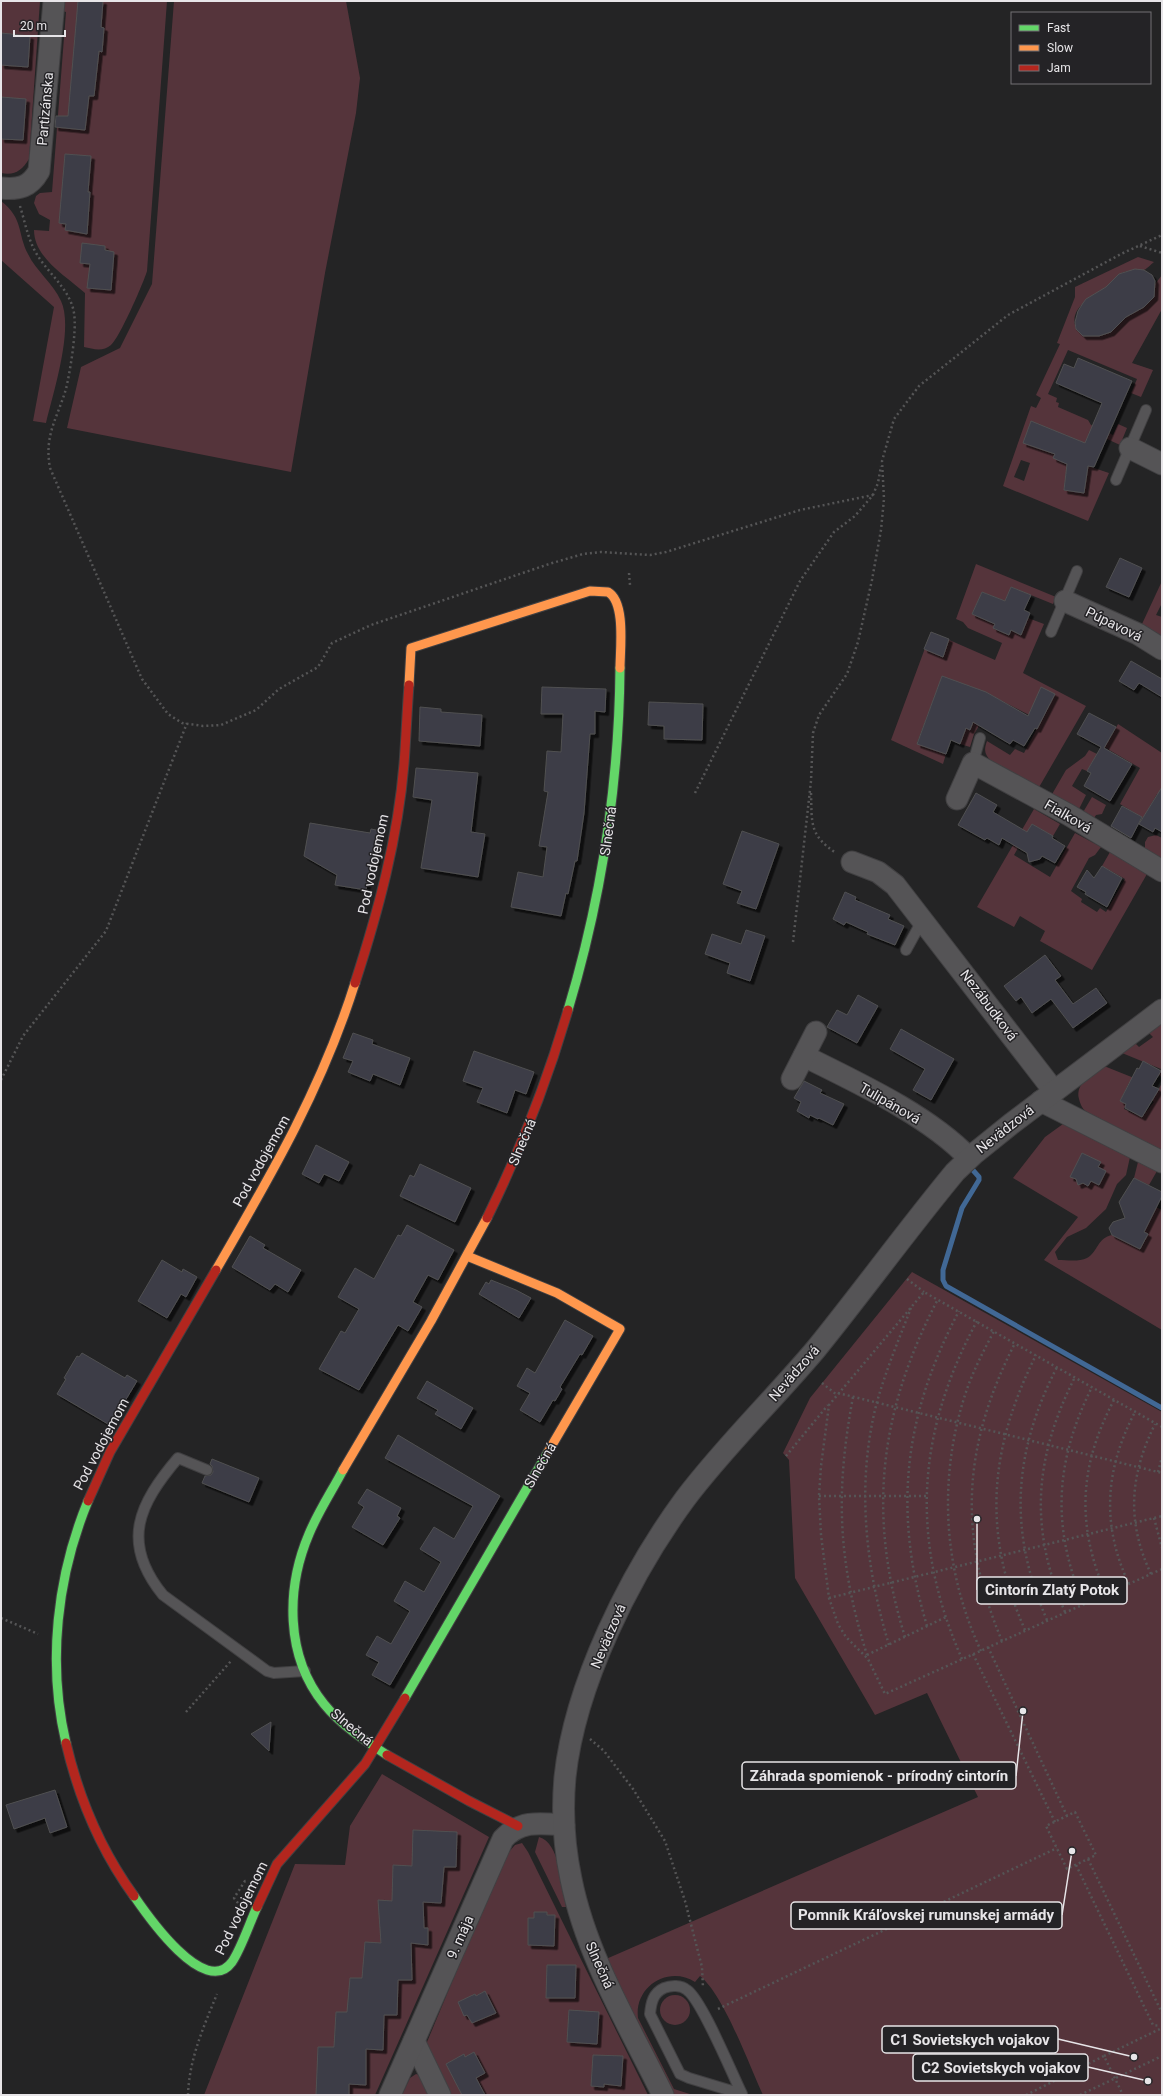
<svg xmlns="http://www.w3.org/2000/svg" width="1163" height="2096" viewBox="0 0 1163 2096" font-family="Roboto,sans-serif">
	<defs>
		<filter id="shadow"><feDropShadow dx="3.5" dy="3.5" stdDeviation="0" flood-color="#0009"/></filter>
	</defs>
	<rect width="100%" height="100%" fill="#242425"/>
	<g fill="#55343b" fill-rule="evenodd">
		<path d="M 1,1 L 40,1 L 29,159 C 22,170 15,176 1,173 Z"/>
		<path d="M 64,1 L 167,1 L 147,271 C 144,282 119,339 111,345 C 103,352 93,349 84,347 L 85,293 C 66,276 34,258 34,230 L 49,231 L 50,220 L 39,214 L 34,203 L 36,196 L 40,193 L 52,192 L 66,12 L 63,11 Z"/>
		<polygon points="174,1 346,1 360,78 356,113 325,273 291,472 67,428 81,367 120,348 152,284"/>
		<path d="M 1,201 C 24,219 17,233 28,254 C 36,271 53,283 61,301 C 74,329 53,393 46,423 L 33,421 L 54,307 L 1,260 Z"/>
		<path d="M 1138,257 L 1154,262 C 1151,264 1147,269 1144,270 C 1136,272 1128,269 1120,274 C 1115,277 1111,283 1106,287 C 1093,298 1066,307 1077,331 L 1090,336 L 1111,332 L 1154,291 L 1155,284 L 1162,275 L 1162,309 L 1132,363 L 1153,370 L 1141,397 L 1131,393 L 1137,379 L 1068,350 L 1048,394 L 1057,398 L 1056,402 L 1059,403 L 1058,407 L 1088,420 L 1091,425 L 1113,435 L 1118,424 L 1127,428 L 1120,445 L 1107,439 L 1101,450 L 1067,464 L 1064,490 L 1084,493 L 1088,466 L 1109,473 L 1088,521 L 1003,486 L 1031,406 L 1036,408 L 1041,398 L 1036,395 L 1060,344 L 1057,343 L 1075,297 L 1075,287 ZM 1021,460 L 1030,463 L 1024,481 L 1014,477 Z"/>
		<path d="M 976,564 L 1056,597 L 1053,604 L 1011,587 L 1005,601 L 982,592 L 972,614 L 995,624 L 994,629 L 1009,635 L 1011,630 L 1021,635 L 1028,618 L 1044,624 L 1023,673 L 1086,706 L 1038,789 C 1026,782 994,768 987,756 C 984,751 985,747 987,741 L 1010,755 L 1015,749 L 1024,753 L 1041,721 L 996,698 L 974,734 L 970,747 L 960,744 L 966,728 L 970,730 L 942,677 L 917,743 L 946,754 L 943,764 L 891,740 L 931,632 L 995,660 L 1002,643 L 968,628 L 963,622 L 956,619 Z"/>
		<polygon points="1162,581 1162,603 1156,615 1162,617 1162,636 1142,624"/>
		<polygon points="1118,724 1162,753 1162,794 1157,794 1143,818 1120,804 1140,768 1099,744 1109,740"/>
		<polygon points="1089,750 1097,754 1087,771 1082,769 1072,786 1086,795 1078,811 1051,796 1066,770 1085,756"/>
		<polygon points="1092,797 1106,805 1102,814 1096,815 1093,820 1082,814"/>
		<polygon points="1034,809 1060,824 1053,836 1032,824 1014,855 1050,877 1075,833 1101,847 1095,855 1089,858 1071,891 1082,899 1081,902 1097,912 1100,908 1106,912 1125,879 1102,866 1110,852 1147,874 1092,970 1040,941 1045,931 1020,916 1014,927 977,907"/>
		<polygon points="1156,835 1162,838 1162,860 1145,851 1145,842 1148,837"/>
		<polygon points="1162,1023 1162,1077 1158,1075 1161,1069 1122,1053 1135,1043 1139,1047 1153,1037 1149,1033"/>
		<path d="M 1104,1066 L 1134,1078 L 1131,1084 L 1129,1083 L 1120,1101 L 1126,1104 L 1124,1109 L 1142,1117 L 1154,1102 L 1152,1101 L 1162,1083 L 1162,1151 L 1090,1114 C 1084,1111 1081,1107 1079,1099 C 1075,1083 1092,1075 1104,1066 Z"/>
		<path d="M 1063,1124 L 1130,1157 L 1126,1175 L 1117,1184 L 1106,1209 L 1086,1228 L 1067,1237 L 1055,1252 L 1058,1260 C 1067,1260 1079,1262 1087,1258 C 1099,1251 1096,1239 1112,1235 L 1140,1249 L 1148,1234 L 1144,1232 L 1156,1207 L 1162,1210 L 1162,1330 L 1044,1260 L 1078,1217 L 1013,1178 L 1045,1137 Z"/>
		<polygon points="1138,1162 1157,1171 1149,1185 1134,1178"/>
		<path d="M 912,1272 L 1162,1412 L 1162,2095 L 763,2095 C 749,2065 724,1995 700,1976 L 695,1982 C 669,1965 634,1986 638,2018 L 674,2089 L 693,2095 L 672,2095 L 606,1959 L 978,1797 L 927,1693 L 875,1715 L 795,1578 L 789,1460 L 783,1453 L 810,1398 Z"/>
		<polygon points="382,1774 489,1837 375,2095 204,2095 295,1864 345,1865 350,1826"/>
		<path d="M 539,1837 C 560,1842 562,1888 566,1907 L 562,1907 L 535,1852 Z"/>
		<polygon points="522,1843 528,1852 648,2095 450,2095 427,2045 427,2042 504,1857 515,1845"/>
		<circle cx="675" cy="2010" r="15"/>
		<polygon points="416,2074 419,2075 430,2095 402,2095 410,2078"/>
	</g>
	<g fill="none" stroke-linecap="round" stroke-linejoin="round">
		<polyline stroke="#416895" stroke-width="5" points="971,1168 979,1177 979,1180 962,1208 943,1270 943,1280 946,1286 1162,1408"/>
	</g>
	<g fill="#3c3c47" stroke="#505051" filter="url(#shadow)">
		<polygon points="78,1 103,1 101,27 104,28 102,52 99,51 94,96 89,96 85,130 55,127 56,116 68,116"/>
		<polygon points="1,33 30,36 28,67 1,65"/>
		<polygon points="1,97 26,99 23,140 1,139"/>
		<polygon points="65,154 91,156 88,192 90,192 87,234 65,230 66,224 59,223"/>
		<polygon points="82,243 105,246 105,250 114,252 111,290 87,288 90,264 80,263"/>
		<polygon points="1135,269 1144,270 1152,275 1155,281 1154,297 1144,307 1126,317 1111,332 1099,336 1083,336 1076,329 1075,322 1078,311 1083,303 1086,299 1106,287 1119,274"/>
		<polygon points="1078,358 1132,381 1094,467 1088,466 1084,493 1064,490 1067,464 1053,458 1055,454 1023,443 1031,421 1085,443 1102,403 1056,383 1064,364 1074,368"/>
		<polygon points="1120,558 1142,568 1129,597 1106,587"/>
		<polygon points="1011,587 1031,595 1024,610 1030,613 1021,635 1011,630 1009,635 993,628 995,624 972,614 982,592 1005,601"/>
		<polygon points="931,632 949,639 943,657 924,649"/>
		<polygon points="1131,661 1162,679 1162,697 1139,683 1134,690 1119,681"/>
		<polygon points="942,676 986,692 1028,716 1041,687 1055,694 1037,729 1035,728 1024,746 1013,740 1010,744 973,722 970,730 966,728 960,744 951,740 946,754 917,744"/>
		<polygon points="542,687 606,689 605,712 595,711 595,734 590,734 584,813 577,861 575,861 568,894 566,893 561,916 511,907 518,872 543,877 547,847 539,846 548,792 544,791 547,751 561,752 563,714 541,714"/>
		<polygon points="649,702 703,704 702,740 664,739 664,726 648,725"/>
		<polygon points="420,707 441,709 441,712 482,715 480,746 419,741"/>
		<polygon points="1089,713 1116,727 1104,748 1132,764 1110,801 1084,786 1091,773 1087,771 1101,747 1077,734"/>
		<polygon points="416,768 478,773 471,832 485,834 478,877 421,868 432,800 413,797"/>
		<polygon points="1162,787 1162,832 1155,828 1153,832 1139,824"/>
		<polygon points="976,793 997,805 993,812 1027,832 1032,824 1053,836 1052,838 1065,846 1055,863 1042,856 1040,859 1029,862 1027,853 1002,838 999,845 987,838 985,840 958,825"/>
		<polygon points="1122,806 1142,817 1131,838 1111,826"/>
		<polygon points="310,823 370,833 371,829 381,831 376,862 371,861 366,890 335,885 337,875 304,856"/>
		<polygon points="742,831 779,844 756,909 737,903 742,891 723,884"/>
		<polygon points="1102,866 1122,878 1107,907 1085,894 1086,892 1077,887 1087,870 1094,878"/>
		<polygon points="845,892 856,897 855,900 890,915 888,919 904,926 895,945 867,934 868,932 846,922 844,925 833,919"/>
		<polygon points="746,930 765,936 750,981 727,973 730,963 705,954 712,934 741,944"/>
		<polygon points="1045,955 1061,976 1055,980 1073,1004 1096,988 1107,1003 1073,1028 1051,999 1032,1013 1021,997 1016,1001 1004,986"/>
		<polygon points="858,995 878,1006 857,1043 827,1027 837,1010 847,1015"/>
		<polygon points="901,1029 954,1059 931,1100 913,1090 925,1069 890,1049"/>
		<polygon points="353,1033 373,1040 372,1044 410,1058 400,1085 373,1074 370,1081 348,1072 353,1061 343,1058"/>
		<polygon points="474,1051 534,1072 526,1094 515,1090 507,1113 477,1102 483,1088 463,1081"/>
		<polygon points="1143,1061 1161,1071 1152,1086 1159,1089 1142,1117 1125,1108 1126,1104 1120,1101 1137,1068 1139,1069"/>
		<polygon points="804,1081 822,1090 820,1093 844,1104 833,1125 819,1118 818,1119 810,1115 809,1118 797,1111 801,1102 794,1098"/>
		<polygon points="316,1145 349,1162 339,1181 324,1174 319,1183 302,1174"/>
		<polygon points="1082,1153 1101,1162 1098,1167 1106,1171 1099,1185 1091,1181 1088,1186 1083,1183 1078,1185 1076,1179 1070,1177"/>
		<polygon points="420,1164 471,1188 455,1222 400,1196 410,1175 414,1177"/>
		<polygon points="1134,1178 1162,1192 1162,1196 1144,1232 1148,1234 1140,1249 1112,1235 1109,1228 1113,1222 1125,1218 1119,1202"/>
		<polygon points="407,1225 454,1250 438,1280 428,1275 413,1302 422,1307 408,1331 398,1325 359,1390 319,1369 341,1331 345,1333 359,1309 338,1297 355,1268 374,1279 398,1235 401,1236"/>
		<polygon points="250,1236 265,1245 263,1248 301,1270 288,1292 275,1284 270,1290 232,1267"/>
		<polygon points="162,1260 182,1272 183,1269 197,1277 186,1297 181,1294 167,1318 138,1301"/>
		<polygon points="491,1280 516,1290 531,1298 519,1318 479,1294 486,1282 489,1284"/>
		<polygon points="565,1320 593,1336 582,1355 580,1354 560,1387 562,1389 555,1401 553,1400 540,1422 520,1410 530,1393 517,1386 527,1368 535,1373"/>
		<polygon points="82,1353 125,1378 127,1375 137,1381 122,1406 120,1404 108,1424 57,1394 66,1379 64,1378 77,1356 79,1357"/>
		<polygon points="427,1381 473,1408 461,1429 435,1414 438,1410 417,1398"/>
		<polygon points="398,1435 500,1496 390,1685 372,1675 379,1662 366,1655 377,1636 391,1644 410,1611 394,1601 405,1581 424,1592 441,1562 420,1549 434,1527 454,1539 473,1506 385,1458"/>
		<polygon points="212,1459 259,1478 249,1502 202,1483 205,1476 211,1475 213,1472 212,1466 210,1464"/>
		<polygon points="367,1489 401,1508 397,1516 400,1518 383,1545 352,1527 364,1507 358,1503"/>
		<polygon points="271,1722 269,1751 251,1734"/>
		<polygon points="55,1790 67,1827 50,1833 45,1818 14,1829 6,1805"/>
		<polygon points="413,1830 457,1832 456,1867 444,1867 441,1903 423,1902 424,1928 428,1928 428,1945 411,1943 412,1980 398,1980 397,2015 384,2015 383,2050 366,2049 366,2085 349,2084 349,2095 316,2095 318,2047 334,2047 336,2012 347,2012 350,1978 362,1978 365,1942 381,1943 378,1900 392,1901 393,1865 412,1866"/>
		<polygon points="534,1912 547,1912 547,1915 555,1915 554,1946 528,1945 528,1918 534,1918"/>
		<polygon points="547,1965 576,1965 575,1998 546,1998"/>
		<polygon points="485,1991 496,2013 472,2023 467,2015 464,2016 458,2002 475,1994 476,1996"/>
		<polygon points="569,2010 599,2012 597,2044 567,2042"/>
		<polygon points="474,2052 485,2073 476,2078 485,2095 462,2095 446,2064 464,2054 465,2057"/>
		<polygon points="593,2055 623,2056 621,2086 604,2084 604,2087 591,2086"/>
	</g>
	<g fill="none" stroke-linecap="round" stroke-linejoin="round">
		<defs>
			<g id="lane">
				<polyline points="1116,480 1146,410"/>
				<polyline points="1051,632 1077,571"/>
				<polyline points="973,763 980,738"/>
				<polyline points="906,950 923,919"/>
				<path d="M 207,1470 L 178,1458 C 139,1504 120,1542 163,1595 L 267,1671 L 274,1673 L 305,1671"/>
				<path d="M 742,2094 L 689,2078 L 680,2074 L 650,2014 C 651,2003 653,1993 664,1988 C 671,1985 681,1985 687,1990 C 702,2000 732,2074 742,2094 L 742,2095"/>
			</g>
			<g id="street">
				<path d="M 1,188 C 19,190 30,187 39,171 L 54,1"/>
				<polyline points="1130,448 1162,464"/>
				<polyline points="1065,601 1138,634 1162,649"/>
				<polyline points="957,799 973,763 1069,815 1162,871"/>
				<polyline points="852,862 878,872 895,885 1054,1091"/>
				<path d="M 804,1056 C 858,1083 928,1115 969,1158"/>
				<polyline points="792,1079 816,1032"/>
				<polyline points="1041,1101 1162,1162"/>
				<polyline points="414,2041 440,2095"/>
				<path d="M 390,2095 L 503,1839 C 520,1820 540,1823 564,1825"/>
				<path d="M 663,2095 C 629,2026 586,1955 571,1879 C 564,1846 562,1810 565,1777 C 575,1684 630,1574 685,1499 C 725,1446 773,1400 816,1349 C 863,1291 907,1230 955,1172 L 975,1153 L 1011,1124 L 1162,1010"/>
			</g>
			<g id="fast">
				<path d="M 568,1010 C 601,900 619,783 620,668"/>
				<path d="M 343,1470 C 332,1491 318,1512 309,1534 C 286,1588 285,1656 324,1704 C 341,1725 364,1740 387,1755"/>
				<polyline points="405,1698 548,1452"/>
				<path d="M 66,1743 C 47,1663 57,1576 88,1501"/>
				<path d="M 134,1896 C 147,1915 205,1999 232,1962 C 241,1949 250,1922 257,1907"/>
			</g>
			<g id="slow">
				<path d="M 409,685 L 411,648 L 590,591 L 608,592 C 626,602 620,650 620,668"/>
				<polyline points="467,1256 557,1293 620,1329 548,1452"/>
				<path d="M 216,1270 C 271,1175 322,1088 355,983"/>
				<polyline points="343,1470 431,1321 487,1218"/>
			</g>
			<g id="jam">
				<path d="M 355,983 C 378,912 398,838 404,764 C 406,738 407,711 409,685"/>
				<path d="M 487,1218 C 520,1151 547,1082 568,1010"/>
				<polyline points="88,1501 110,1452 216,1270"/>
				<path d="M 66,1743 C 79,1799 100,1849 134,1896"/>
				<polyline points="387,1755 469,1801 518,1826"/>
				<polyline points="257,1907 277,1864 365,1764 405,1698"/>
			</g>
		</defs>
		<use href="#lane" stroke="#414042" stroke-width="12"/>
		<use href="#street" stroke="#414042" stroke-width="23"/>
		<use href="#fast" stroke="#414042" stroke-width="11"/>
		<use href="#slow" stroke="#414042" stroke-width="11"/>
		<use href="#jam" stroke="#414042" stroke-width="11"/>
		<g stroke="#555556" stroke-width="2.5" stroke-dasharray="2 3" stroke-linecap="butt">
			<path d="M 20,206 C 24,219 27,234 33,247 C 43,270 70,287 74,313 C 77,331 70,372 66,389 C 57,419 44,435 50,468 L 142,679 L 168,714 L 182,723 L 203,726 L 221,725 L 256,710 L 279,689 L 318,667 L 332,643 L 371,625 L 549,564 L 583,554 L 601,552 L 650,555 L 666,552 L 800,510 L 873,495"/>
			<polyline points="1140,246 1162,253"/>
			<polyline points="629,573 630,585"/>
			<polyline points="695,793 800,581 834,532 855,516 873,495 878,483 881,466"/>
			<path d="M 811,793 C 812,823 809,835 836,853"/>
			<polyline points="793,942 811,781 813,733 819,715 847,674 858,642 872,580 881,530 884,499 882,461 894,419 919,386 1008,315 1121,254 1162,235"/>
			<polyline points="1,1080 23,1036 106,931 187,723"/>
			<polyline points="907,1279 924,1292"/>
			<polyline points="822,1383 837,1395"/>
			<polyline points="838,1393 1162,1473"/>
			<path d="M 853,1397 C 835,1493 838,1562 867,1655"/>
			<polyline points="1162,1427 924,1292 829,1405 821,1466 819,1496 821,1535 829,1598 838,1624 846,1637 868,1659 885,1694 1162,1569"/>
			<polyline points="786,1456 828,1405"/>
			<polyline points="1158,1472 1162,1457"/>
			<polyline points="819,1496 927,1496"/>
			<polyline points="1154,1518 1162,1548"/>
			<path d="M 1151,1574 C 1126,1521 1130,1475 1155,1424"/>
			<path d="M 1129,1584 C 1101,1525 1105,1469 1135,1412"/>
			<path d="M 1106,1594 C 1076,1525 1079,1466 1114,1400"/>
			<polyline points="829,1598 1162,1516"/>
			<path d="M 1084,1604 C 1051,1528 1055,1461 1092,1387"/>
			<path d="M 1065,1612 C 1029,1528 1034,1458 1075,1377"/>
			<polyline points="1,1618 38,1634"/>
			<path d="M 1047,1620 C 1008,1531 1013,1453 1057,1367"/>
			<path d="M 927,1626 C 893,1512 903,1417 959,1311"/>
			<path d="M 1025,1630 C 982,1533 989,1449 1036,1355"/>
			<path d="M 905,1637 C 867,1515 879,1412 938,1299"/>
			<path d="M 1002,1641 C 957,1534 963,1445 1015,1343"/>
			<path d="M 889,1645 C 865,1566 856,1482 877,1402 C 886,1370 899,1339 911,1308"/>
			<polyline points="988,1647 1067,1816"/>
			<path d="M 981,1651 C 943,1570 938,1479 965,1395 C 972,1373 983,1352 994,1331"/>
			<polyline points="973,1654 1055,1822"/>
			<polyline points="867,1655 946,1617"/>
			<path d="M 962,1659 C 910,1541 916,1434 977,1321"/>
			<polyline points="186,1712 231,1661"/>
			<polyline points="590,1739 604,1751 633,1789 665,1841 685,1901 702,1967 703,1988"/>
			<polygon points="1075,1812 1096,1855 1067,1869 1046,1826"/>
			<polyline points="1088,1859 1162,2013"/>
			<polyline points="1076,1865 1153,2025 1160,2026"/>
			<polyline points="238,1903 234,1898 245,1881 248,1882"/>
			<polyline points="718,2009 1057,1848"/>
			<polyline points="1104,2056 1162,2028"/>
			<path d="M 188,2095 C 189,2059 204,2026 217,1994"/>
			<polyline points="1026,2095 1104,2056 1123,2095"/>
			<polyline points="1080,2095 1162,2056"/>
		</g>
		<use href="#lane" stroke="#555456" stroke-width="10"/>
		<use href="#street" stroke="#555456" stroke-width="21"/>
		<use href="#fast" stroke="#63d668" stroke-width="9"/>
		<use href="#slow" stroke="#ff974d" stroke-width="9"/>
		<use href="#jam" stroke="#b3261e" stroke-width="9"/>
	</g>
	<g text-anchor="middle" stroke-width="3" stroke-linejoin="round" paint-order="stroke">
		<g font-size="14" fill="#e7e5e8" stroke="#242326">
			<text transform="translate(45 109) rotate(-85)" y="5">Partizánska</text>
			<text transform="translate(1114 624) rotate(26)" y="5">Púpavová</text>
			<text transform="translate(1068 816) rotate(30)" y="5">Fialková</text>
			<text transform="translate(608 831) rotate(-82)" y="5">Slnečná</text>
			<text transform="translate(373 864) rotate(-78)" y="5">Pod vodojemom</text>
			<text transform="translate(989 1005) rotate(53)" y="5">Nezábudková</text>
			<text transform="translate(890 1103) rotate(30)" y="5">Tulipánová</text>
			<text transform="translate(1005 1129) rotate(-38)" y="5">Nevädzová</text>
			<text transform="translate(522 1142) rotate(-67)" y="5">Slnečná</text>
			<text transform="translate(261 1161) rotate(-61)" y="5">Pod vodojemom</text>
			<text transform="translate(794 1373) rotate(-49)" y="5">Nevädzová</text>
			<text transform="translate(101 1444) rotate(-62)" y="5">Pod vodojemom</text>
			<text transform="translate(540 1465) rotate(-60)" y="5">Slnečná</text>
			<text transform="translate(608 1636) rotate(-67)" y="5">Nevädzová</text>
			<text transform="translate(352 1727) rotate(40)" y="5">Slnečná</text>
			<text transform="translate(241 1908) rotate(-64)" y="5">Pod vodojemom</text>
			<text transform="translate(460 1937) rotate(-66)" y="5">9. mája</text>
			<text transform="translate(600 1965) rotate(66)" y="5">Slnečná</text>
		</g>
	</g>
	<path fill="none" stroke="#e7e5e8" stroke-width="1.5" d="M977 1519L977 1590M1023 1711L1016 1776M1072 1851L1062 1915M1134 2057L1058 2039M1148 2081L1088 2067"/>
	<g fill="#e7e5e8" stroke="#242326" stroke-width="1.5">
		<circle cx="977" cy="1519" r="4"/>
		<circle cx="1023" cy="1711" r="4"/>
		<circle cx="1072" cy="1851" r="4"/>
		<circle cx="1134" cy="2057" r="4"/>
		<circle cx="1148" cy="2081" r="4"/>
	</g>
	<g fill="#242326" stroke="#e7e5e8" stroke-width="1.5">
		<rect x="977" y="1577" width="150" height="27" rx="4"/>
		<rect x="742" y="1762" width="274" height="27" rx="4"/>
		<rect x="791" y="1902" width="271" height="27" rx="4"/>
		<rect x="882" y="2026" width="176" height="27" rx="4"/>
		<rect x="913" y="2054" width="175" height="27" rx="4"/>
	</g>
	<g font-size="15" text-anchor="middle" font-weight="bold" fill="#e7e5e8">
		<text x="1052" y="1595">Cintorín Zlatý Potok</text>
		<text x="879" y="1781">Záhrada spomienok - prírodný cintorín</text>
		<text x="926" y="1920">Pomník Kráľovskej rumunskej armády</text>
		<text x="970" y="2045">C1 Sovietskych vojakov</text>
		<text x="1001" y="2073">C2 Sovietskych vojakov</text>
	</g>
	<rect width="1163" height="2096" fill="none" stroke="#e7e5e8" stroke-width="4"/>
	<rect x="1011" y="12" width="140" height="72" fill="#242326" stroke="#727174"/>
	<rect x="1019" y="25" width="20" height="6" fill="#63d668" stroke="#727174"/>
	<text x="1047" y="32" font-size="12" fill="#e7e5e8">Fast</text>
	<rect x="1019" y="45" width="20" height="6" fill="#ff974d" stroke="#727174"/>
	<text x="1047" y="52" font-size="12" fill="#e7e5e8">Slow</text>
	<rect x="1019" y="65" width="20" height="6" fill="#b3261e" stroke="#727174"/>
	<text x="1047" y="72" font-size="12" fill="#e7e5e8">Jam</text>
	<path d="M14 30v6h51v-6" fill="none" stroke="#e7e5e8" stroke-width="2"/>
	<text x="20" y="30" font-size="12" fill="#e7e5e8" stroke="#242326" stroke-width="3" paint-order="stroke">20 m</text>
</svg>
